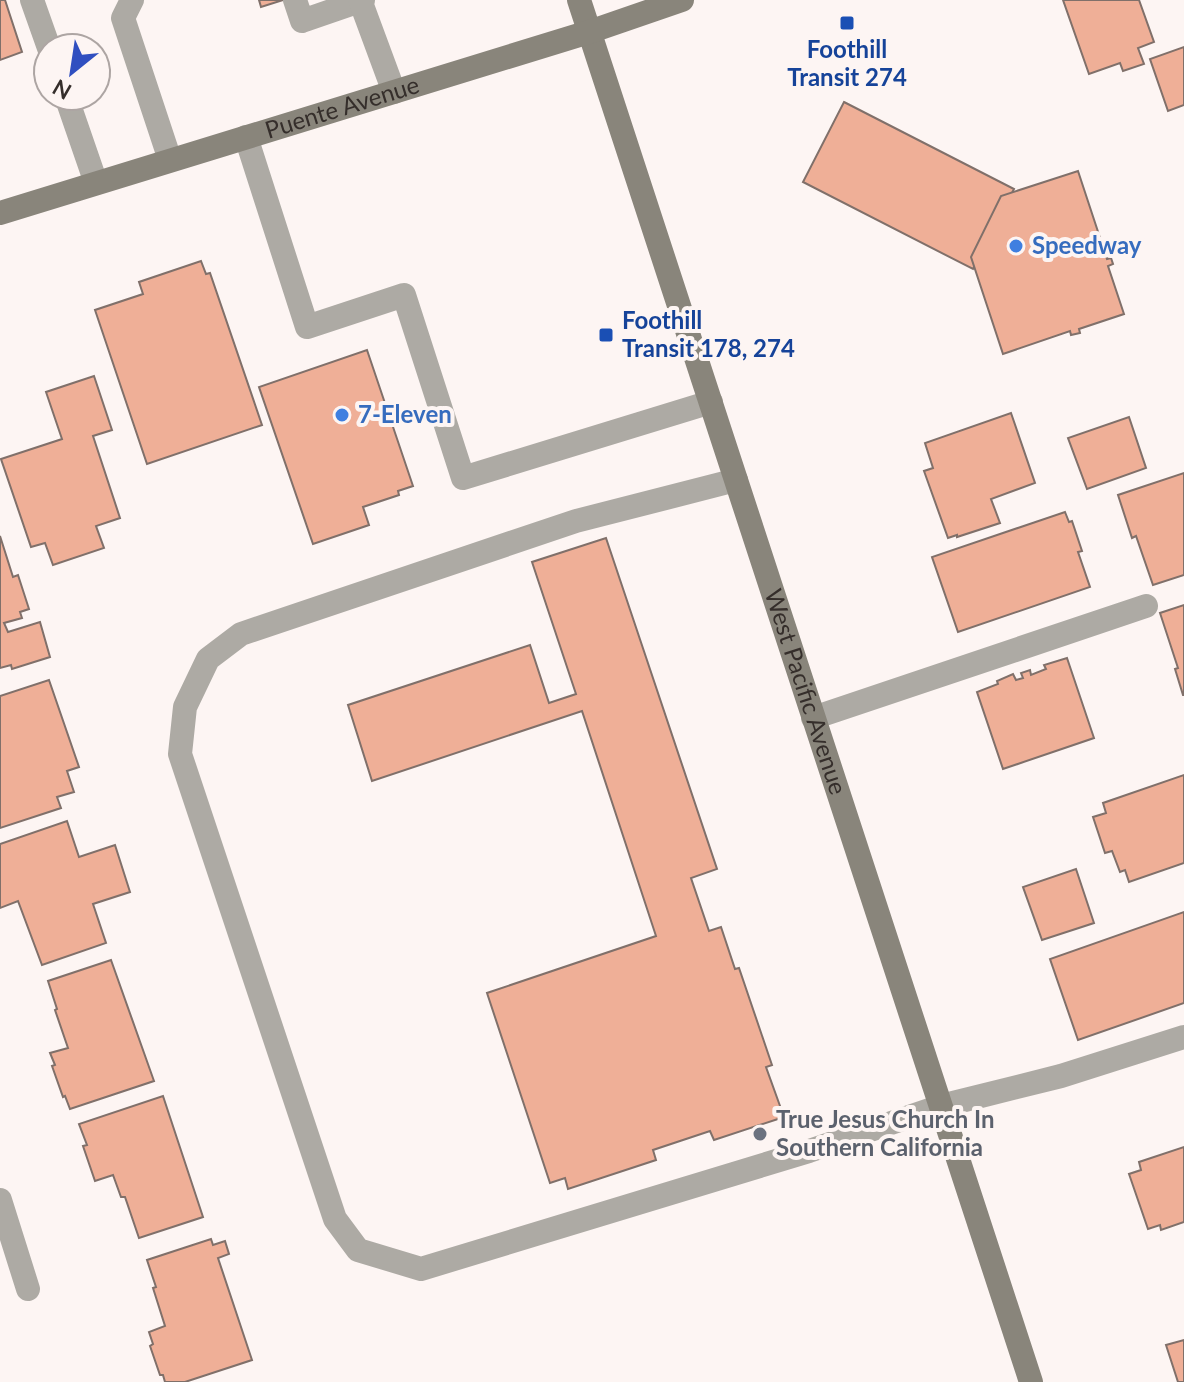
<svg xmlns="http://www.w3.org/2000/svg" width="1184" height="1382" viewBox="0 0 1184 1382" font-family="Lato,sans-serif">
	<rect width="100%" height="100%" fill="#fdf5f3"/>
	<g fill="#efaf97" stroke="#80706a" stroke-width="2">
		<polygon points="0,0 5,0 22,52 0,60"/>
		<polygon points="259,0 283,0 261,7"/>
		<polygon points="1063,0 1139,0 1154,42 1138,48 1144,64 1123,71 1120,63 1089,74"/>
		<polygon points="1184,47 1184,105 1168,111 1150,59"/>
		<polygon points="844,102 1014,189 973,269 803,182"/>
		<polygon points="1078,171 1107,259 1111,258 1113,264 1108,266 1124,314 1079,329 1080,333 1071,335 1070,331 1003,354 971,257 1001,196"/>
		<polygon points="201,261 206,274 210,273 262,425 147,464 95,310 143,294 139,282"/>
		<polygon points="367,350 413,486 398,491 399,495 363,507 369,525 313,544 259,387"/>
		<polygon points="94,376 112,430 93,436 120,518 96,526 104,548 53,565 45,543 31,547 1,459 62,439 46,392"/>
		<polygon points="1011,413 1035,483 991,499 1000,523 957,537 957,535 948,538 924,471 933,468 925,443"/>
		<polygon points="1129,417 1146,468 1087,489 1068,438"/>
		<polygon points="1184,473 1184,575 1153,585 1136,536 1132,538 1118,495"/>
		<polygon points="1065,512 1069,522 1072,521 1082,551 1078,552 1090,587 958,632 932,557"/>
		<polygon points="0,536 13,577 18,575 29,609 20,612 22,618 4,623 8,632 40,622 50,657 12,669 11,665 0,668"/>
		<polygon points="606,538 717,869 691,878 709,931 721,927 735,969 739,968 772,1065 766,1067 784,1117 714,1140 710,1131 653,1150 656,1160 568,1189 565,1178 550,1183 487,993 656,936 582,711 372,781 348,705 530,645 549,703 576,694 532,562"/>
		<polygon points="1184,605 1184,695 1183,695 1175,669 1178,668 1160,613"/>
		<polygon points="1067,658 1094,738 1003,769 977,692 998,684 997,681 1013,674 1016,680 1023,678 1021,673 1030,670 1031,675 1046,669 1044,665"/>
		<polygon points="49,680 79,767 67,771 74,792 57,797 61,808 0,828 0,696"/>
		<polygon points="1184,775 1184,863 1129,882 1125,870 1120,872 1112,851 1105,853 1093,817 1106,813 1103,803"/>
		<polygon points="67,821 79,857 115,845 130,892 93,904 106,943 42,965 18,901 0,908 0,844"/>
		<polygon points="1076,869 1094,923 1042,940 1023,887"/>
		<polygon points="1184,912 1184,1003 1078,1040 1050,959"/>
		<polygon points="111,960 154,1081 70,1109 65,1096 63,1097 52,1066 55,1065 50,1053 68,1048 55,1010 57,1009 48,981"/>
		<polygon points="163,1096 203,1217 139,1238 125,1197 121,1197 113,1175 95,1181 83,1146 87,1145 79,1124"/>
		<polygon points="1184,1147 1184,1222 1161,1230 1160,1225 1148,1229 1129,1174 1141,1170 1139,1162"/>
		<polygon points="211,1239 213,1245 225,1241 229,1254 218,1258 252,1360 185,1382 165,1382 163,1375 160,1375 150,1346 153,1344 149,1332 165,1326 153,1288 156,1287 147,1260"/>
		<polygon points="1184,1340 1184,1382 1178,1382 1166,1345"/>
	</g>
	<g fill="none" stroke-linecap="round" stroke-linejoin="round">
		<g stroke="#adaaa4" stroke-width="24">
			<polyline points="32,0 49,48"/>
			<polyline points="132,0 123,18 170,160"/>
			<polyline points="295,0 302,21 363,0"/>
			<polyline points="360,0 394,92"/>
			<polyline points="66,96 96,183"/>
			<polyline points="246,137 307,327 404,295 463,478 711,402"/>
			<polyline points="736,480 576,521 241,634 208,659 185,707 180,754 335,1219 358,1250 421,1269 809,1151 941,1106 1061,1076 1184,1037"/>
			<polyline points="813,718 1146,606"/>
		</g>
		<polyline stroke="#adaaa4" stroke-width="24" points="0,1200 28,1289"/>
		<g stroke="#89857b" stroke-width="24">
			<path id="s1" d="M 579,0 L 1031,1382"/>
			<path id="s2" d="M 0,213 L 589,32 L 682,0"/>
		</g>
	</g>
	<g fill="#1a4fb4" stroke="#fdf5f3" stroke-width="3">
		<rect x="839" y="15" width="16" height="16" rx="4"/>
		<rect x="598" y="327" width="16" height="16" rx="4"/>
	</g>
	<g fill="#3f7fe0" stroke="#fdf5f3" stroke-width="3">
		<circle cx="1016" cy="246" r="8"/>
		<circle cx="342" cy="415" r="8"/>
	</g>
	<circle fill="#6b7280" stroke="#fdf5f3" stroke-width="3" cx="760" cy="1134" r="8"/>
	<g text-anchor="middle" stroke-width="8" stroke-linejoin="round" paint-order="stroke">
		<g font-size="24" font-weight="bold" fill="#164399" stroke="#fdf5f3">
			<text x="847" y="58">Foothill<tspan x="847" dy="28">Transit 274</tspan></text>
			<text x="622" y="329" text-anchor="start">Foothill<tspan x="622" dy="28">Transit 178, 274</tspan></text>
		</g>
		<g font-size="24" fill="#352e2b" stroke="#fdf5f3">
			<text dy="8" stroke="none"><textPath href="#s2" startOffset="358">Puente Avenue</textPath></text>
			<text dy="8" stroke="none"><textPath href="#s1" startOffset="728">West Pacific Avenue</textPath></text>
		</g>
		<g font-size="24" font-weight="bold" fill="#366cbe" stroke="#fdf5f3" text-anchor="start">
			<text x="1032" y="254">Speedway</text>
			<text x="358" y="423">7-Eleven</text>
		</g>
		<g font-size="24" font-weight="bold" fill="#5b616d" stroke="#fdf5f3" text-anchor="start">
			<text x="776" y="1128">True Jesus Church In<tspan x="776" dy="28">Southern California</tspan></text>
		</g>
	</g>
	<g transform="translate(72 72) rotate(210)"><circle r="38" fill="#fdf5f3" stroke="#ada5a3" stroke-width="2"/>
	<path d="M0-6L14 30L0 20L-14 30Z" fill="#304fc0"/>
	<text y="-12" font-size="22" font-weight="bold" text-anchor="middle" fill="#352e2b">N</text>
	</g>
</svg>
